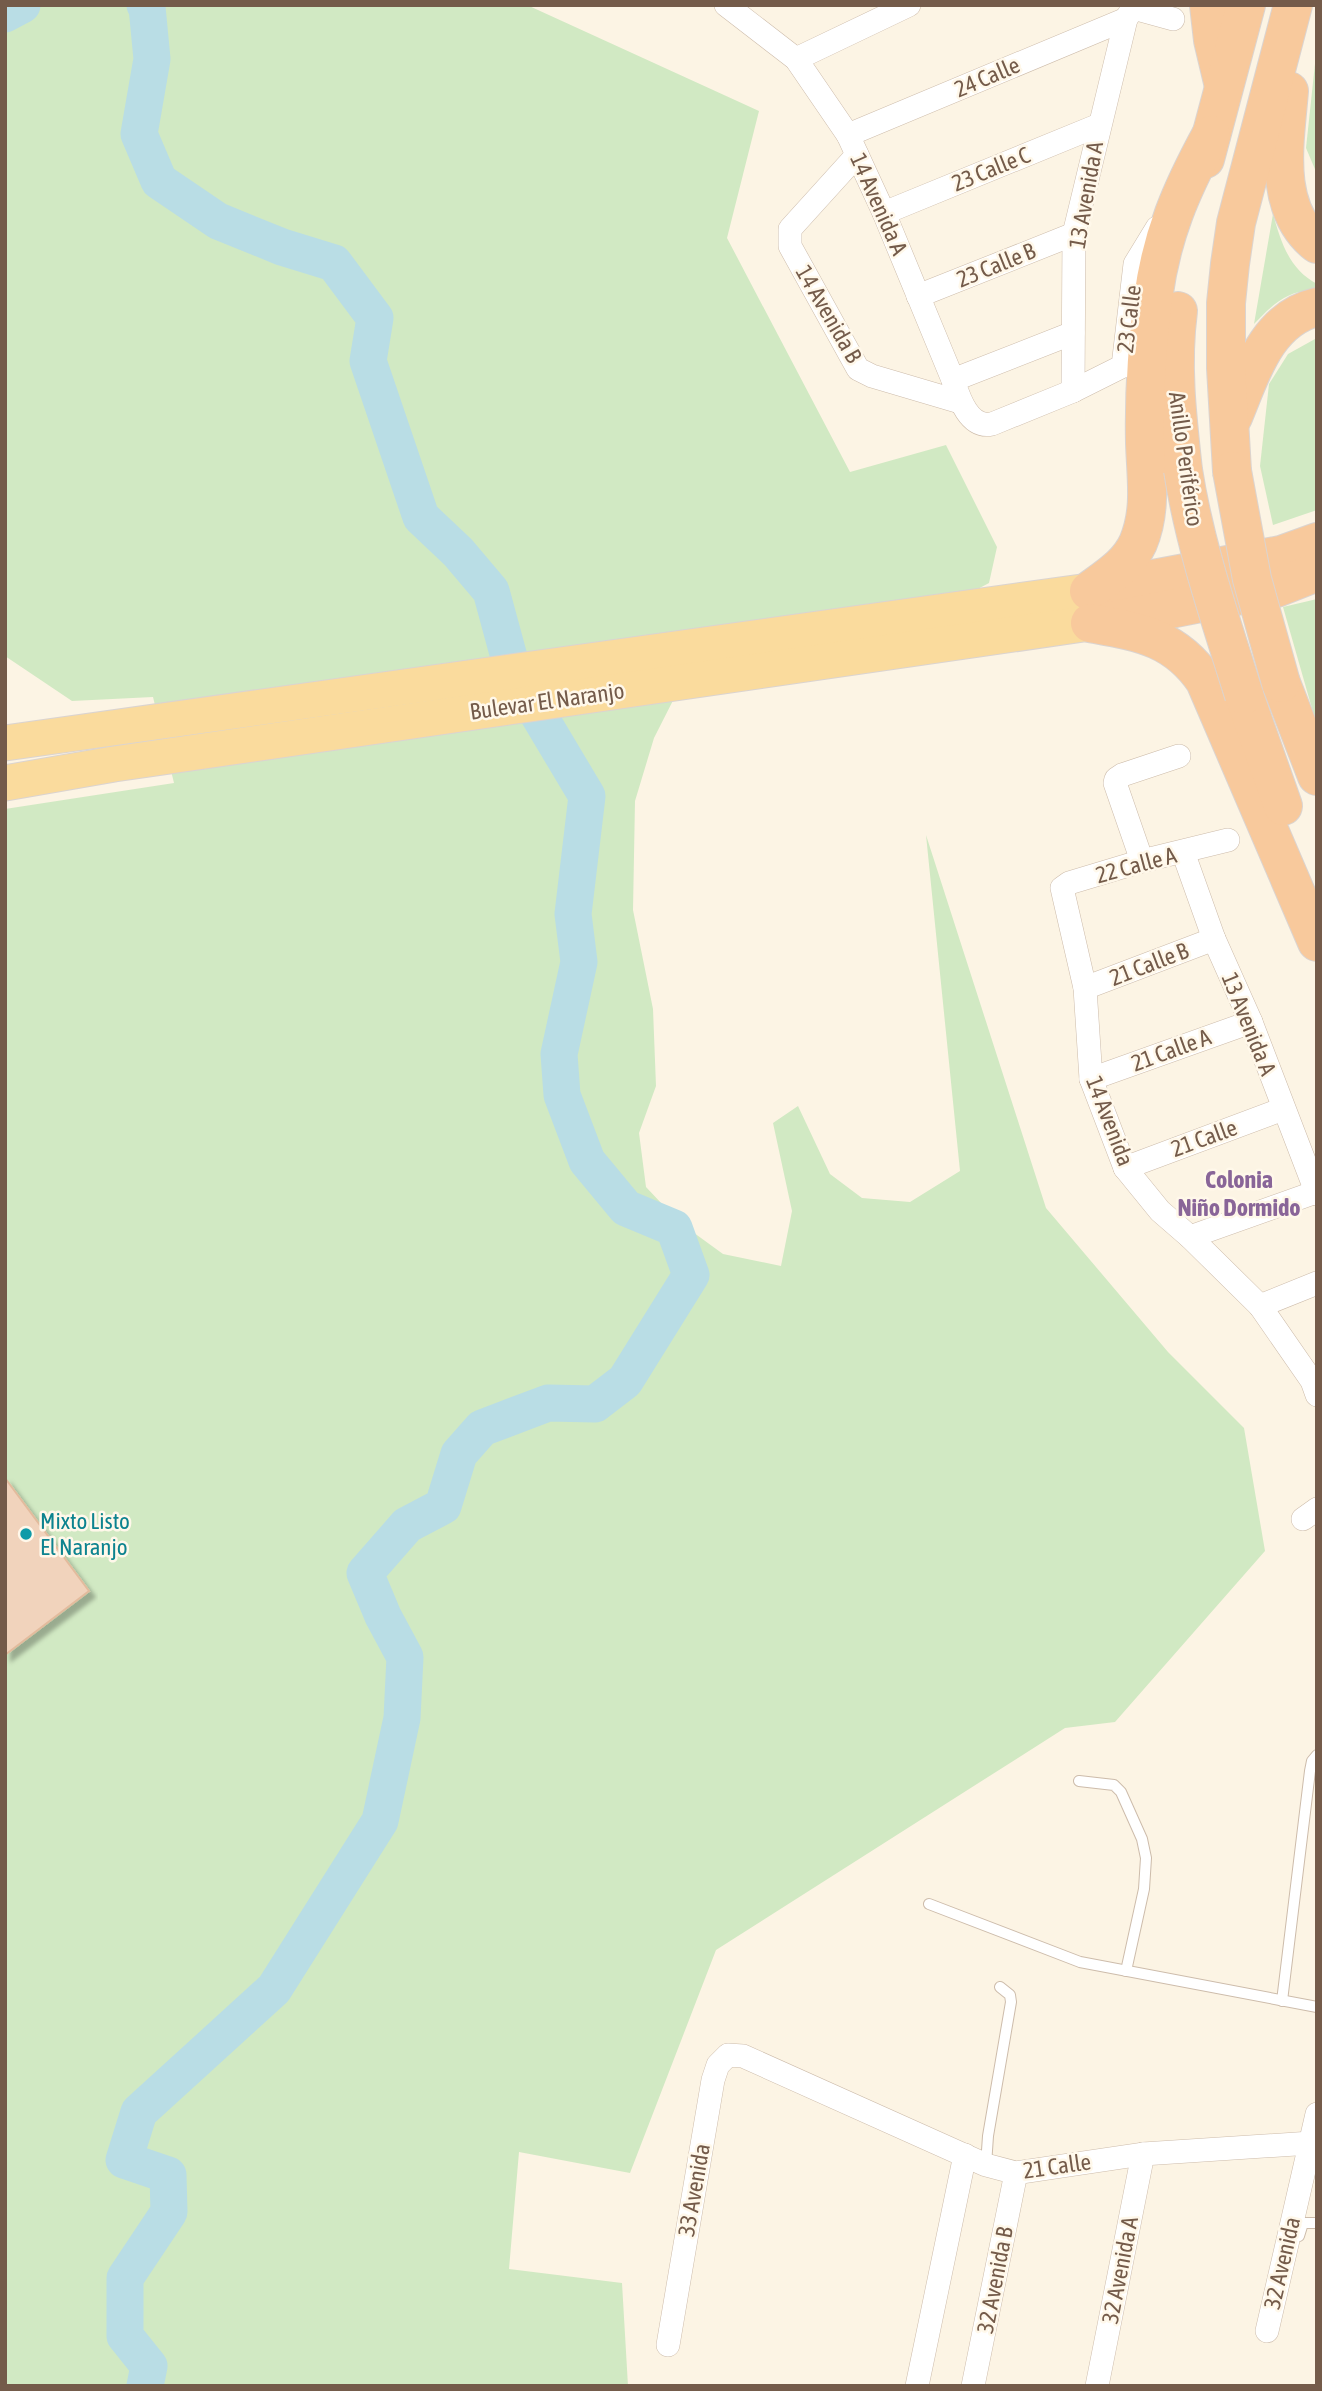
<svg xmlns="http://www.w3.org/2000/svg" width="1322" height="2391" viewBox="0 0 1322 2391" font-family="'Asap Condensed',sans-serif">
	<defs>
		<filter id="shadow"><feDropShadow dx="6" dy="6" stdDeviation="2" flood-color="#0004"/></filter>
	</defs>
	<rect width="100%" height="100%" fill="#fcf4e4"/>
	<g fill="#d1e9c3">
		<polygon points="5,5 527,5 759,111 727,238 850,472 946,445 997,547 989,583 944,607 693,661 654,738 635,801 633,910 653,1009 656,1086 639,1133 646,1187 679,1222 723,1254 781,1266 792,1211 773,1123 798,1106 830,1174 862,1198 910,1202 960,1171 926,835 1046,1208 1168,1352 1244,1428 1265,1551 1115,1722 1065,1728 716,1950 630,2173 519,2152 509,2269 622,2283 628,2386 5,2386 5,809 174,783 153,697 72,701 5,656"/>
		<polygon points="1317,45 1317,174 1306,148"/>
		<path d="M 1273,214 C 1281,242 1289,269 1317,284 L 1317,291 C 1289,288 1272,305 1254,324 Z"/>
		<polygon points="1315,339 1317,340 1317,510 1273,525 1260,466 1269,384 1288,354"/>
		<polygon points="1317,599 1317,726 1283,607"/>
	</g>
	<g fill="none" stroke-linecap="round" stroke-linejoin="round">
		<g stroke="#b9dde5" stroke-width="37">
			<polyline points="145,5 147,7 152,59 139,134 159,181 218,221 282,247 334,263 375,318 368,361 421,517 458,552 491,591 513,672 587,796 573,914 579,962 559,1054 562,1095 587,1161 626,1208 674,1228 691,1275 625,1381 595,1404 548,1403 482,1428 459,1454 443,1506 407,1525 365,1573 383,1616 405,1657 402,1718 380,1821 274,1989 139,2112 124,2160 168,2175 169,2212 125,2278 125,2336 149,2366 145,2386"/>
			<polyline points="5,14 22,5"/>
		</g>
	</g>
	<polygon fill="#f1d3bc" stroke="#e3bb9d" stroke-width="2" filter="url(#shadow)" points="5,1478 89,1591 5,1655"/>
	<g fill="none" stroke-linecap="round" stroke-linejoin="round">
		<defs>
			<g id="service">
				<polyline points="1079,1781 1114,1785 1121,1792 1142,1839 1146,1858 1144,1889 1126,1971"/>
				<polyline points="929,1904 1080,1962 1317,2007"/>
				<polyline points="1282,2001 1310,1771 1312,1761 1317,1755"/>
				<polyline points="986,2165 988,2136 1011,2002 1010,1995 1000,1987"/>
				<polyline points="1299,2236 1303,2223 1317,2223"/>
			</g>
			<g id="minor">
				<path d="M 726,5 L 796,59 L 848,135 L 884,213 L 953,380 C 959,398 969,429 992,424 L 1073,391 L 1123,366 L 1135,264 L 1157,228"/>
				<polyline points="1133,8 1173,19"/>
				<polyline points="796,59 909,5"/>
				<polyline points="848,135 1126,19"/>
				<polyline points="857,155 790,229 790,246 858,369 872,376 960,402"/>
				<polyline points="884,213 1099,125"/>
				<polyline points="918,296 1074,234"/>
				<polyline points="953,380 1073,333"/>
				<polyline points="1073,391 1074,234 1126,19 1133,8 1133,5"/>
				<polyline points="1228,840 1142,861 1069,883 1062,888 1085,988 1091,1079 1125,1168 1160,1211 1190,1237 1260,1306 1312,1381 1317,1395"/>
				<polyline points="1183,852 1214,939 1251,1022 1317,1194"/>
				<polyline points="1142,861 1115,783 1116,779 1122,775 1179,756"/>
				<polyline points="1085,988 1214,939"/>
				<polyline points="1091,1079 1251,1022"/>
				<polyline points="1125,1168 1283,1109"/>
				<polyline points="1190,1237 1316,1192"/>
				<polyline points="1260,1306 1317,1283"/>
				<polyline points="1303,1519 1317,1509"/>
				<polyline points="1267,2331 1317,2114"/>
				<polyline points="668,2345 713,2080 718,2065 728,2055 743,2056 986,2165 1016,2173 1143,2154 1311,2143"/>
				<polyline points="917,2386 965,2155"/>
				<polyline points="973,2386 1016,2173"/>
				<polyline points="1097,2386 1143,2154"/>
			</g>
			<g id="primary">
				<polyline points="5,743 1089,591"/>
				<polyline points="5,783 114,764 1090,623"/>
			</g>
			<g id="trunk">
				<polyline points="1209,5 1213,40 1223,82"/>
				<path d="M 1289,91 C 1285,142 1272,208 1317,244"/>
				<polyline points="1205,159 1246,5"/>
				<path d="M 1178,311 C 1171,365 1177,416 1183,470"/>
				<path d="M 1233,417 C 1251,374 1266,319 1317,307"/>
				<polyline points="1232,471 1226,368 1226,303 1230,264 1236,223 1293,5"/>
				<polyline points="1095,590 1281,555 1317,542"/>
				<path d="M 1089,591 C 1108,577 1128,565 1138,543 C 1152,510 1146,477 1145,443 C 1144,395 1147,346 1153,299 C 1161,236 1181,190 1211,135"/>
				<polyline points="1110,621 1276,588 1317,572"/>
				<path d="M 1090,623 C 1139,632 1175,637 1205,681 L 1317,942"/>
				<polyline points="1281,683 1317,776"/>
				<polyline points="1244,695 1283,806"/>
			</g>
		</defs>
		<use href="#service" stroke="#cdbcab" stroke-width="12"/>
		<use href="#minor" stroke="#cdbcab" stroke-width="24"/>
		<use href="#primary" stroke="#dbd4d0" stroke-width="37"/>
		<use href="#trunk" stroke="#dbd4d0" stroke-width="40"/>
		<use href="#service" stroke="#fff" stroke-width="10"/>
		<use href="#minor" stroke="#fff" stroke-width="23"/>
		<use href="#primary" stroke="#fadb9d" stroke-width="35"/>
		<use href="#trunk" stroke="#f8c99c" stroke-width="38"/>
		<defs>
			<g id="trunk-bridge">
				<path d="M 1183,470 C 1195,547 1221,621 1244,695"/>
				<polyline points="1232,471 1252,579 1281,683"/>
			</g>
		</defs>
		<use href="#trunk-bridge" stroke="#dbd4d0" stroke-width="40" stroke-linecap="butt"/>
		<use href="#trunk-bridge" stroke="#f8c99c" stroke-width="38"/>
	</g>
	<circle fill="#0f9aa8" stroke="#fff8ea" stroke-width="2.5" cx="26" cy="1534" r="7"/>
	<g text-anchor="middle" stroke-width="5" stroke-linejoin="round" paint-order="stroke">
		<g font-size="23" fill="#745b4a" stroke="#fff8ea">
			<text transform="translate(987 77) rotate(-23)" y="8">24 Calle</text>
			<text transform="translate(991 169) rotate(-22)" y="8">23 Calle C</text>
			<text transform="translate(1086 195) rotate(-80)" y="8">13 Avenida A</text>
			<text transform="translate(879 204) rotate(66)" y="8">14 Avenida A</text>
			<text transform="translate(996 265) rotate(-22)" y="8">23 Calle B</text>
			<text transform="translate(829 314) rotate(60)" y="8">14 Avenida B</text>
			<text transform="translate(1129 319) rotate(-83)" y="8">23 Calle</text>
			<text transform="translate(1186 459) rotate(82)" y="8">Anillo Periférico</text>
			<text transform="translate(547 701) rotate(-8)" y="8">Bulevar El Naranjo</text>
			<text transform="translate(1136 865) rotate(-15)" y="8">22 Calle A</text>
			<text transform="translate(1149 964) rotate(-21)" y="8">21 Calle B</text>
			<text transform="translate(1249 1024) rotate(68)" y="8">13 Avenida A</text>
			<text transform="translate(1171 1050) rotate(-20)" y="8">21 Calle A</text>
			<text transform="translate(1110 1121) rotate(69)" y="8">14 Avenida</text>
			<text transform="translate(1204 1138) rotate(-20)" y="8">21 Calle</text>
			<text transform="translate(1057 2166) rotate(-8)" y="8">21 Calle</text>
			<text transform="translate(694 2190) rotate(-80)" y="8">33 Avenida</text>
			<text transform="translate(1282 2263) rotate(-77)" y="8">32 Avenida</text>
			<text transform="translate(1120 2270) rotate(-79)" y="8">32 Avenida A</text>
			<text transform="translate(995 2280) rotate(-79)" y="8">32 Avenida B</text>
		</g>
		<g font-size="23" fill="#0d838f" stroke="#fff8ea" text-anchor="start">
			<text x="40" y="1529">Mixto Listo<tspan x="40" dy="26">El Naranjo</tspan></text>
		</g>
		<g font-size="24" font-weight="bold" fill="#896598" stroke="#fff8ea">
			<text x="1239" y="1188">Colonia<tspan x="1239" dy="28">Niño Dormido</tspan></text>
		</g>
	</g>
	<rect width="1322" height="2391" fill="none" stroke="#745b4a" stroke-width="14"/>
</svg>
